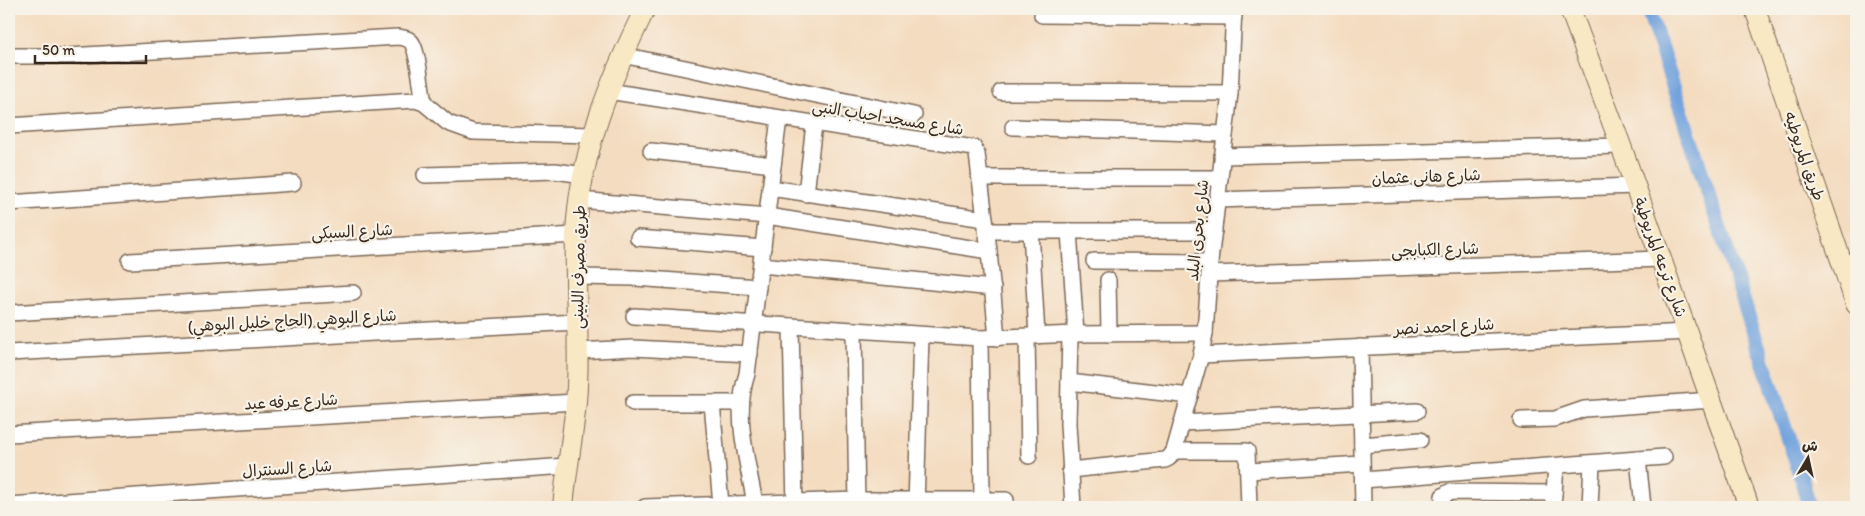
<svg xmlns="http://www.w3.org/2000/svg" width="1865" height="516" viewBox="0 0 1865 516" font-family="Itim,'Playpen Sans Arabic',sans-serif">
	<rect width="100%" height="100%" fill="#f7f3e8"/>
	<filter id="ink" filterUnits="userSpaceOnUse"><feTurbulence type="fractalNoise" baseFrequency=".02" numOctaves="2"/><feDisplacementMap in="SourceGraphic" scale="10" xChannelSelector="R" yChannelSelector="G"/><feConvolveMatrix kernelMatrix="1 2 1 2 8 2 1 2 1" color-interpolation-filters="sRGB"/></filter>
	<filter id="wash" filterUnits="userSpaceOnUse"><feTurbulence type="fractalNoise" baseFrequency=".0096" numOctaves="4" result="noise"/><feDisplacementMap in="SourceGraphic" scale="20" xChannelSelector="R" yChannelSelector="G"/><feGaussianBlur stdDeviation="1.12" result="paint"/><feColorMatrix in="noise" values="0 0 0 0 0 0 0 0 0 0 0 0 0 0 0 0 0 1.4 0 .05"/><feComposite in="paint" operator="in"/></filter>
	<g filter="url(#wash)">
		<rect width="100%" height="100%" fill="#f4dcc0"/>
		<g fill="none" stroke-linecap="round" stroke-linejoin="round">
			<polyline stroke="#72a3dd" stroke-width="15" points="1648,9 1802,480 1809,507"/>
		</g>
	</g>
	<g filter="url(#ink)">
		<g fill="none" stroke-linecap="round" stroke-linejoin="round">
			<defs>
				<g id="street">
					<polyline points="1042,15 1234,17"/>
					<polyline points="622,55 914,115"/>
					<path d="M 9,56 L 68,56 L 398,37 C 404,38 409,38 412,43 C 419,55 421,89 424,103"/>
					<polyline points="608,91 974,148 977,154 989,251 997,338"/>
					<polyline points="1001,92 1230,93"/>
					<polyline points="9,126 415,100 424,103 448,123 473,132 593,135"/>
					<polyline points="1013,127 1225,134"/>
					<polyline points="651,151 773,165"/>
					<polyline points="1222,156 1621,146"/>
					<polyline points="425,175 555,171 584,175"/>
					<polyline points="979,178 1220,178"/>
					<polyline points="770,188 985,219"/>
					<polyline points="806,194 814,124"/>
					<polyline points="579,200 767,216 989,251"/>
					<polyline points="1217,200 1635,186"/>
					<polyline points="9,203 293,183"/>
					<polyline points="986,231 1214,231"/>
					<polyline points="1031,231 1037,336"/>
					<polyline points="1069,231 1076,334"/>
					<polyline points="638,238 763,248"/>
					<polyline points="130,261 576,235"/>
					<polyline points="1094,261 1210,262"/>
					<polyline points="761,265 993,288"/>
					<polyline points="1209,274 1662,259"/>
					<polyline points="576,277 635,278 758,287"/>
					<polyline points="1108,280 1109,334"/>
					<polyline points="9,313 353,293"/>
					<polyline points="634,316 980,338 1076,334 1205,333"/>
					<polyline points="791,326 795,507"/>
					<polyline points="854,330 857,507"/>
					<polyline points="1070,335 1068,424 1073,507"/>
					<polyline points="1027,337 1029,456"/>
					<polyline points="980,338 982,500"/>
					<polyline points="1360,347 1363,507"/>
					<polyline points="578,351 633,348 750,354"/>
					<polyline points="9,353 577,322"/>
					<polyline points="1201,355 1688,332"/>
					<polyline points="1069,382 1190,396"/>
					<polyline points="633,403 741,403"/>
					<polyline points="712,403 721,505"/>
					<polyline points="1521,420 1555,419 1584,409 1712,400"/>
					<polyline points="1182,423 1417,411"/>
					<polyline points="9,434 576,402"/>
					<polyline points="1362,445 1420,440"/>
					<polyline points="1174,451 1247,451 1249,507"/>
					<polyline points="1638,459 1643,507"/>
					<polyline points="1070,470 1165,460 1169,458 1174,451 1201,355 1205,333 1210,262 1230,93 1234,9"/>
					<polyline points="1248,471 1362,464"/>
					<polyline points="1363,480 1664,457"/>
					<path d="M 755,504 C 748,462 733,415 747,374 L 779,118"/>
					<polyline points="9,505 567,466"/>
					<polyline points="645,507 857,500 1006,500"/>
					<polyline points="916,507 921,335"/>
					<polyline points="1442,507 1443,496 1449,492 1554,493"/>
					<polyline points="1553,507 1556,466"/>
					<polyline points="1590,507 1592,463"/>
				</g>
				<g id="secondary">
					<polyline points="1570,9 1621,146 1749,507"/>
					<polyline points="1755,9 1856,304"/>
					<path d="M 563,507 C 566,472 573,437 576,402 C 581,347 574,291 576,235 C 579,155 610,80 645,9"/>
				</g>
			</defs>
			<use href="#street" stroke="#7c6857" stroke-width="18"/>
			<use href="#secondary" stroke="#7c6857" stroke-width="22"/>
			<use href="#street" stroke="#fff" stroke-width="15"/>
			<use href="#secondary" stroke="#f8e8c3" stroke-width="20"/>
		</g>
	</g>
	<g text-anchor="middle" stroke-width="4.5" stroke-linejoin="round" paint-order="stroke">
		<g font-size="16" fill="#3b2a1e" stroke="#f7f3e8">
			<text transform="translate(888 117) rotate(9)" y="6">شارع مسجد احباب النبى</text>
			<text transform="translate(1805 156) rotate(71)" y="6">طريق المريوطيه</text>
			<text transform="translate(1426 176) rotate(-2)" y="6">شارع هانى عثمان</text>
			<text transform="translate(1197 230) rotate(-84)" y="6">شارع بحرى البلد</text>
			<text transform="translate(352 231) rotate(-3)" y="6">شارع السبكى</text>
			<text transform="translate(1435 249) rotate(-2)" y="6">شارع الكبابجى</text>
			<text transform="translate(1661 257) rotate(70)" y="6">شارع ترعه المريوطية</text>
			<text transform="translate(578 267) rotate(-89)" y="6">طريق مصرف اللبينى</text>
			<text transform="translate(292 320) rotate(-3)" y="6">شارع البوهي (الحاج خليل البوهي)</text>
			<text transform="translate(1444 326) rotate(-3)" y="6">شارع احمد نصر</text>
			<text transform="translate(291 401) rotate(-3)" y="6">شارع عرفه عيد</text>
			<text transform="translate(287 468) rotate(-4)" y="6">شارع السنترال</text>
		</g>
	</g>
	<rect width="1865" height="516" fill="none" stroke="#f7f3e8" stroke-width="30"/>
	<g transform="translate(1808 458) rotate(9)" stroke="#f7f3e8" stroke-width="4" paint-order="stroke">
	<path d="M0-4L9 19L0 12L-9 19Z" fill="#3b2a1e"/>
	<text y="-8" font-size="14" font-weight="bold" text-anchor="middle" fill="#3b2a1e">ش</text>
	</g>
	<path d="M35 55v8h111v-8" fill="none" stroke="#3b2a1e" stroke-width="2.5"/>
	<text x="42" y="55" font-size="15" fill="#3b2a1e" stroke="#f7f3e8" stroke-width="4" paint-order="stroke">50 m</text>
</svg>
